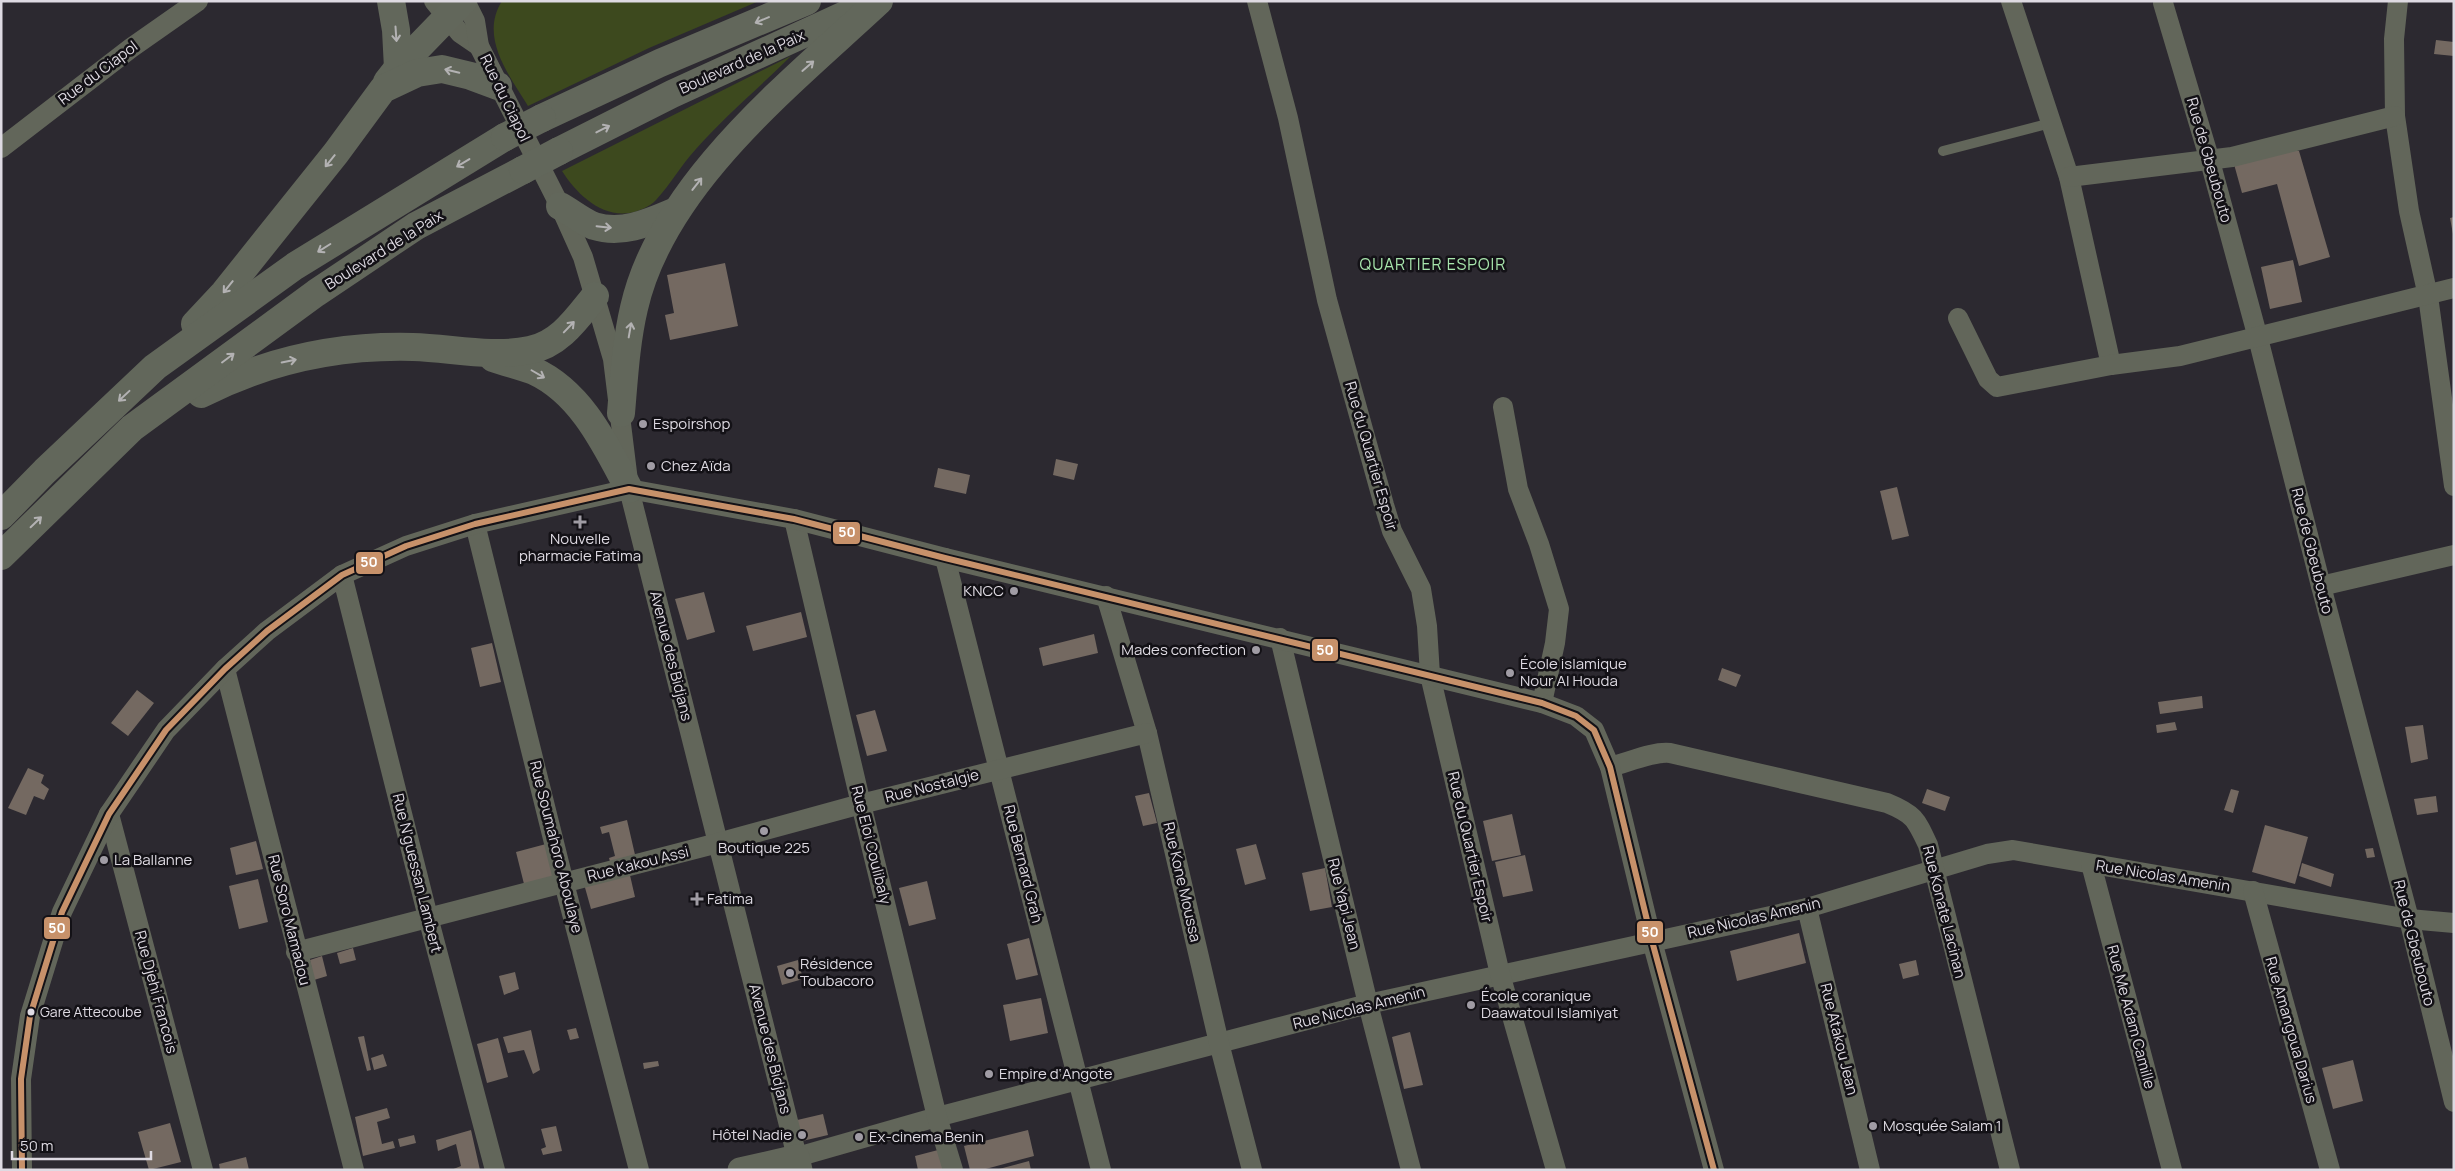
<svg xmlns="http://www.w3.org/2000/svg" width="2455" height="1171" viewBox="0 0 2455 1171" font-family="Manrope,sans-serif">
	<rect width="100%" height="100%" fill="#2c2930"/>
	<g fill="#3d491e">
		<path d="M 502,1 L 759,1 L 649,48 L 528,106 C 509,75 479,37 502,1 Z"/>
		<path d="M 791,56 C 760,87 725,116 696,149 C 681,165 671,184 656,200 C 651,206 637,212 629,213 C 600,217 576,193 562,171 Z"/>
	</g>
	<g fill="#746961">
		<polygon points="2436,40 2454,42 2454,56 2434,54"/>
		<polygon points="2267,147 2299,151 2330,257 2299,266 2277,184 2242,193 2232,157"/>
		<polygon points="2454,217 2454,234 2453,234 2450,218"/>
		<polygon points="2293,260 2302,302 2270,309 2261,267"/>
		<polygon points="725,263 738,326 670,340 665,315 674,313 667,275"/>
		<polygon points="1056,459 1078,464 1074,480 1053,475"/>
		<polygon points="938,468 970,475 966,494 934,487"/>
		<polygon points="1897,487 1909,536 1892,540 1880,491"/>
		<polygon points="704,592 715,632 687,640 675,599"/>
		<polygon points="801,612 807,637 753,651 746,626"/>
		<polygon points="1094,634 1098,653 1043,666 1039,648"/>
		<polygon points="492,643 501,682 480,687 471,648"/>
		<polygon points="1722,668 1741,675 1736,687 1718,680"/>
		<polygon points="137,690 154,703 128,736 111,723"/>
		<polygon points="2202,696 2203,708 2160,714 2158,702"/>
		<polygon points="875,710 887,751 867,756 856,715"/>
		<polygon points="2175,722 2177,730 2157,733 2156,725"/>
		<polygon points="2423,725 2428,759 2411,763 2405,727"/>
		<polygon points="28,768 44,775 41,783 49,789 44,800 34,796 26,815 8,808"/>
		<polygon points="1927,789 1950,797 1945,811 1922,803"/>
		<polygon points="2231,789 2239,791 2233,813 2224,810"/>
		<polygon points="1149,793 1157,823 1143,826 1135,796"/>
		<polygon points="2436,796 2438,812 2417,815 2414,799"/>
		<polygon points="1512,814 1521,855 1492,861 1483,821"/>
		<polygon points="627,820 636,859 611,865 609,858 615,856 609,832 602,834 600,827"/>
		<polygon points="2265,825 2308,837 2295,884 2252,872"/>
		<polygon points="256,841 263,869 236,875 230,848"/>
		<polygon points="546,844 555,881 525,888 516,852"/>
		<polygon points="1256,844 1266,879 1245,885 1236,849"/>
		<polygon points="2373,848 2375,857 2367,858 2365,849"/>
		<polygon points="1525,855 1533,891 1503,897 1495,862"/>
		<polygon points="2302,863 2334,874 2331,887 2299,876"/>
		<polygon points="1325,868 1332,907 1310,911 1302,873"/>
		<polygon points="629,871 635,897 591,909 584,884"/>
		<polygon points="258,879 268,922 239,929 229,886"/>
		<polygon points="927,881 936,919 909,926 899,888"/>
		<polygon points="1799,933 1806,963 1737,981 1730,951"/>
		<polygon points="1029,938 1038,975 1016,980 1007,944"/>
		<polygon points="353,948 356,960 340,964 337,953"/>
		<polygon points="322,956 327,976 314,980 310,960"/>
		<polygon points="798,960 803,979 782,985 777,966"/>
		<polygon points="1916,960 1919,975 1903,979 1899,964"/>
		<polygon points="515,972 519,989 504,995 499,976"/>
		<polygon points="1041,998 1048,1033 1010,1041 1003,1005"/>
		<polygon points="576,1028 579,1038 570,1040 567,1030"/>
		<polygon points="531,1030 540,1070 533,1074 524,1050 508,1053 503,1037"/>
		<polygon points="1410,1032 1423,1085 1404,1089 1392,1037"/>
		<polygon points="364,1036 371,1070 367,1071 358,1037"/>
		<polygon points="498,1038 508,1077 487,1083 477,1044"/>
		<polygon points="383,1054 387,1066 374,1070 371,1058"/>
		<polygon points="2353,1060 2363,1101 2333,1109 2322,1068"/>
		<polygon points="658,1061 659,1066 644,1069 643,1063"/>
		<polygon points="387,1108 390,1118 377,1122 382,1144 393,1141 395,1148 363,1156 355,1117"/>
		<polygon points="823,1114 828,1135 798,1142 793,1121"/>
		<polygon points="170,1123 181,1162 149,1170 138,1132"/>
		<polygon points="556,1126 562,1151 543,1155 541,1149 546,1147 541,1129"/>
		<polygon points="471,1130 480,1170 451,1170 461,1166 456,1144 438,1151 436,1140"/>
		<polygon points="1028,1130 1034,1156 982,1170 970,1170 964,1146"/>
		<polygon points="414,1135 416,1143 400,1147 398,1139"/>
		<polygon points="938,1150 943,1170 918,1170 915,1156"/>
		<polygon points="246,1157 249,1170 220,1170 219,1164"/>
		<polygon points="1029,1161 1031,1170 999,1170 999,1169"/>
	</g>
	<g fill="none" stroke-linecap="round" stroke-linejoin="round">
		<polyline stroke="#62665a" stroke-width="10" points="1943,151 2051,123"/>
		<g stroke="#62665a" stroke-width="20">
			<polyline points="434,1 460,33 479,46"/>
			<polyline points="465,1 475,21 479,46 560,206 583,257 613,359 629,489 797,1157 937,1117 1368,1004 1807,908 1987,854 2013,850 2409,919 2454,923"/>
			<polyline points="1257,1 1288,118 1327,300 1384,505 1392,531 1421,589 1427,626 1430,675 1500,974 1556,1170"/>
			<polyline points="2011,1 2069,177 2111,365"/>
			<polyline points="2398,1 2394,39 2395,116 2409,211 2428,296 2454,486"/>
			<polyline points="2163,3 2210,161 2258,338 2321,586 2409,919 2454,1102"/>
			<polyline points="1,148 131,48 198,1"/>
			<polyline points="2069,177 2232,157 2395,116"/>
			<polyline points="1958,318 1988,379 1997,387 2111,365 2180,356 2454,288"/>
			<polyline points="1503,407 1518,489 1539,544 1559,609 1555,643 1542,703"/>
			<polyline points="794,519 861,804 937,1117 953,1170"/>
			<polyline points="475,524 564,883 639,1170"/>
			<polyline points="945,558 1101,1170"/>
			<polyline points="342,575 428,917 495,1170"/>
			<polyline points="2321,586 2454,555"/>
			<polyline points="1106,596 1147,733 1219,1043 1252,1170"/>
			<polyline points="1280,638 1368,1004 1411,1170"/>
			<polyline points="225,669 354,1170"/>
			<path d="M 1610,767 C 1627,763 1653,751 1670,753 L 1887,803 C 1914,814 1916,819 1928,845 L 2010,1170"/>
			<polyline points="109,814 203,1170"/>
			<polyline points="2091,864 2172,1170"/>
			<polyline points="2253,891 2330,1170"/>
			<polyline points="1807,908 1870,1170"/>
			<polyline points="296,952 718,843 861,804 1147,733"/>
			<polyline points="22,1170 21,1079 30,1016 62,912 109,814 166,730 225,669 267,631 342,575 406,546 475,524 629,489 794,519 945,558 1542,703 1576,716 1594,730 1610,767 1652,941 1714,1170"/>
		</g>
		<polyline stroke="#62665a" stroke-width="25" points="740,1170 797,1157 800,1170"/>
		<g stroke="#62675b" stroke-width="28">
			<polyline points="391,1 396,30 398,68"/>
			<polyline points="387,82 398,68 463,1"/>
			<polyline points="542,118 660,63 807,1"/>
			<polyline points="559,151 672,94 860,8"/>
			<path d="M 560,206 C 571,212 583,222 594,226 C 623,235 650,222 676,211"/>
			<polyline points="195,324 224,293 336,153 383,89 417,73 442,69 471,76 498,86"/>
			<path d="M 493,358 C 507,363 521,366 534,371 C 582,393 606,446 629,489"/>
			<path d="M 201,394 C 266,361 339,345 413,347 C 451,348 492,358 530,350 C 560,344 577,318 595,296"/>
			<path d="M 621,413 C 624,378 626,342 634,308 C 662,184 790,84 879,1"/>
			<polyline points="1,516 45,471 155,367 295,266 505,137"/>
			<polyline points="1,556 132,428 316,293 416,226 523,170"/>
		</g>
		<g stroke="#62675b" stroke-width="28">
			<polyline points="505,137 542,118"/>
			<polyline points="523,170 559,151"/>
		</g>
		<defs>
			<polyline id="bus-1" points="22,1170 21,1079 30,1016 62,912 109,814 166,730 225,669 267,631 342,575 406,546 475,524 629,489 794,519 945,558 1542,703 1576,716 1594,730 1610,767 1652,941 1714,1170"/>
		</defs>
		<use href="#bus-1" stroke="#131116" stroke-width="10"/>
		<use href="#bus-1" stroke="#c7916a" stroke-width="6"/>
	</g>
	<defs><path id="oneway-shaft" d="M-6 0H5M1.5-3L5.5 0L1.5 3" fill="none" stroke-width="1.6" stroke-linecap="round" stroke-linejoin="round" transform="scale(1.25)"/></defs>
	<g stroke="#b3b2b3">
		<use href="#oneway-shaft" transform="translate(762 20) rotate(157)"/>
		<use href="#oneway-shaft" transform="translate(396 34) rotate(86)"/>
		<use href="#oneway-shaft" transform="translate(808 66) rotate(-41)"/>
		<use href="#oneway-shaft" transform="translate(452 71) rotate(-167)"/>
		<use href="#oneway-shaft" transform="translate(603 129) rotate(-27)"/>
		<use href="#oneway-shaft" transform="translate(330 161) rotate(129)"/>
		<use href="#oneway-shaft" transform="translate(463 163) rotate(149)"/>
		<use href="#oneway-shaft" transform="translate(697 184) rotate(-52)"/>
		<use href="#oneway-shaft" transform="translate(604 227) rotate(6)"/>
		<use href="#oneway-shaft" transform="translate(324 248) rotate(148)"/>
		<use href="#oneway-shaft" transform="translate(228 287) rotate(129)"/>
		<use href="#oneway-shaft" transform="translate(569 327) rotate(-46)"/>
		<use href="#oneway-shaft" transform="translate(630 330) rotate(-80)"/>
		<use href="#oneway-shaft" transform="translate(228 358) rotate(-37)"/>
		<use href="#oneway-shaft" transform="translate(289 361) rotate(-12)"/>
		<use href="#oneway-shaft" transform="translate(538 374) rotate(30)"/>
		<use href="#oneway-shaft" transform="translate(124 396) rotate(137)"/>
		<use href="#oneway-shaft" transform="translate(36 522) rotate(-44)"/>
	</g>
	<g fill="#a09ca4" stroke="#131116" stroke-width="2">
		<circle cx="643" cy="424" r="5"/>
		<circle cx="651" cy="466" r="5"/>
		<path d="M577.5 514.5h5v5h5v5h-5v5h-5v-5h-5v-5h5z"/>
		<circle cx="1014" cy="591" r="5"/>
		<circle cx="1256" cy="650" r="5"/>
		<circle cx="1510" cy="673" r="5"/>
		<circle cx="764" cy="831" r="5"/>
		<circle cx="104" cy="860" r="5"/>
		<path d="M694.5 891.5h5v5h5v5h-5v5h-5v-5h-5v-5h5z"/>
		<circle cx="790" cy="973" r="5"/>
		<circle cx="1471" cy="1005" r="5"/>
		<circle cx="989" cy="1074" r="5"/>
		<circle cx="1873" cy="1126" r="5"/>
		<circle cx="802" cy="1135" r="5"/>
		<circle cx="859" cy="1137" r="5"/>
	</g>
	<circle fill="#dedae2" stroke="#131116" stroke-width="2" cx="31" cy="1012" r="4.5"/>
	<g text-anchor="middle" stroke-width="5" stroke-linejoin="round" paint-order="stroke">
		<g font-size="14" fill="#dedae2" stroke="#131116" text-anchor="start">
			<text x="40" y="1017">Gare Attecoube</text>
		</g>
		<g font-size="15" fill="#dedae2" stroke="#131116">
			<text transform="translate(742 62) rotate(-24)" y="5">Boulevard de la Paix</text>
			<text transform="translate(98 73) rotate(-37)" y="5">Rue du Ciapol</text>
			<text transform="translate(505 98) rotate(64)" y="5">Rue du Ciapol</text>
			<text transform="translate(2209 160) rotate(74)" y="5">Rue de Gbeubouto</text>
			<text transform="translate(384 250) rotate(-32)" y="5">Boulevard de la Paix</text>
			<text transform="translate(1371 456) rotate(74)" y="5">Rue du Quartier Espoir</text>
			<text transform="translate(2312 551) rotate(76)" y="5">Rue de Gbeubouto</text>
			<text transform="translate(671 656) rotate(76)" y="5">Avenue des Bidjans</text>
			<text transform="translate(932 786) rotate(-14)" y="5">Rue Nostalgie</text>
			<text transform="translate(871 845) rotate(76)" y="5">Rue Eloi Coulibaly</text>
			<text transform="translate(556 847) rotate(76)" y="5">Rue Soumahoro Aboulaye</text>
			<text transform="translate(1470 847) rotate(77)" y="5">Rue du Quartier Espoir</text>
			<text transform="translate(638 864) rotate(-14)" y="5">Rue Kakou Assi</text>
			<text transform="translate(1023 864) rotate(76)" y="5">Rue Bernard Grah</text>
			<text transform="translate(417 873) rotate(76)" y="5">Rue N'guessan Lambert</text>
			<text transform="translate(2163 876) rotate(9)" y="5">Rue Nicolas Amenin</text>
			<text transform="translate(1182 882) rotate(77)" y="5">Rue Kone Moussa</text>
			<text transform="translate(1344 904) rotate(76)" y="5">Rue Yapi Jean</text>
			<text transform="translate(1944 912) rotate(76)" y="5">Rue Konate Lacinan</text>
			<text transform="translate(1754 918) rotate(-13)" y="5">Rue Nicolas Amenin</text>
			<text transform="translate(289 920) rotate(76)" y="5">Rue Soro Mamadou</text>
			<text transform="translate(2414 943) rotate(76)" y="5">Rue de Gbeubouto</text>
			<text transform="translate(156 992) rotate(75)" y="5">Rue Djehi Francois</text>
			<text transform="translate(1359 1008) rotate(-14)" y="5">Rue Nicolas Amenin</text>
			<text transform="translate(2131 1017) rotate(75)" y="5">Rue Me Adam Camille</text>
			<text transform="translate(2291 1030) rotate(74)" y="5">Rue Amangoua Darius</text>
			<text transform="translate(1839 1039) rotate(76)" y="5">Rue Atakou Jean</text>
			<text transform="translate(770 1049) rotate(76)" y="5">Avenue des Bidjans</text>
		</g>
		<g font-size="15" fill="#dedae2" stroke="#131116" text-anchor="start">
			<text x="653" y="429">Espoirshop</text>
			<text x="661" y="471">Chez Aïda</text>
			<text x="580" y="544" text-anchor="middle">Nouvelle<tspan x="580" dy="17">pharmacie Fatima</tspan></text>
			<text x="1004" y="596" text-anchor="end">KNCC</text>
			<text x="1246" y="655" text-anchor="end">Mades confection</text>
			<text x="1520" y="669">École islamique<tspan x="1520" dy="17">Nour Al Houda</tspan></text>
			<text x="764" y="853" text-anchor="middle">Boutique 225</text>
			<text x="114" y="865">La Ballanne</text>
			<text x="707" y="904">Fatima</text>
			<text x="800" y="969">Résidence<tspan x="800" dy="17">Toubacoro</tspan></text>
			<text x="1481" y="1001">École coranique<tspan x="1481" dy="17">Daawatoul Islamiyat</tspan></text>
			<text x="999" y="1079">Empire d‘Angote</text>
			<text x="1883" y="1131">Mosquée Salam 1</text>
			<text x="792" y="1140" text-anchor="end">Hôtel Nadie</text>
			<text x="869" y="1142">Ex-cinema Benin</text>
		</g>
		<g font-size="16" letter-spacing="1" fill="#a8e6ad" stroke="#131116">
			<text x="1433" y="270">QUARTIER ESPOIR</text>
		</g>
	</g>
	<g stroke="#131116" stroke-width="2">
		<rect x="832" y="521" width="29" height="24" rx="5" fill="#c7916a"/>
		<rect x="355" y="551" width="29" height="24" rx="5" fill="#c7916a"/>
		<rect x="1311" y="638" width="28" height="24" rx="5" fill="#c7916a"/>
		<rect x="43" y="916" width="28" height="24" rx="5" fill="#c7916a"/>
		<rect x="1636" y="920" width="28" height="24" rx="5" fill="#c7916a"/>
	</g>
	<g font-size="14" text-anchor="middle" font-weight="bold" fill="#fff">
		<text x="847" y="537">50</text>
		<text x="369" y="567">50</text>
		<text x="1325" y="655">50</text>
		<text x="57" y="933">50</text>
		<text x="1650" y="937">50</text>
	</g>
	<rect width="2455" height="1171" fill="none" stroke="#dedae2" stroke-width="5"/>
	<path d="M12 1151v8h139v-8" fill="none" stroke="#dedae2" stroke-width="2.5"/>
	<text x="20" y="1151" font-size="15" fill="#dedae2" stroke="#131116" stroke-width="4" paint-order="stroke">50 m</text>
</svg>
